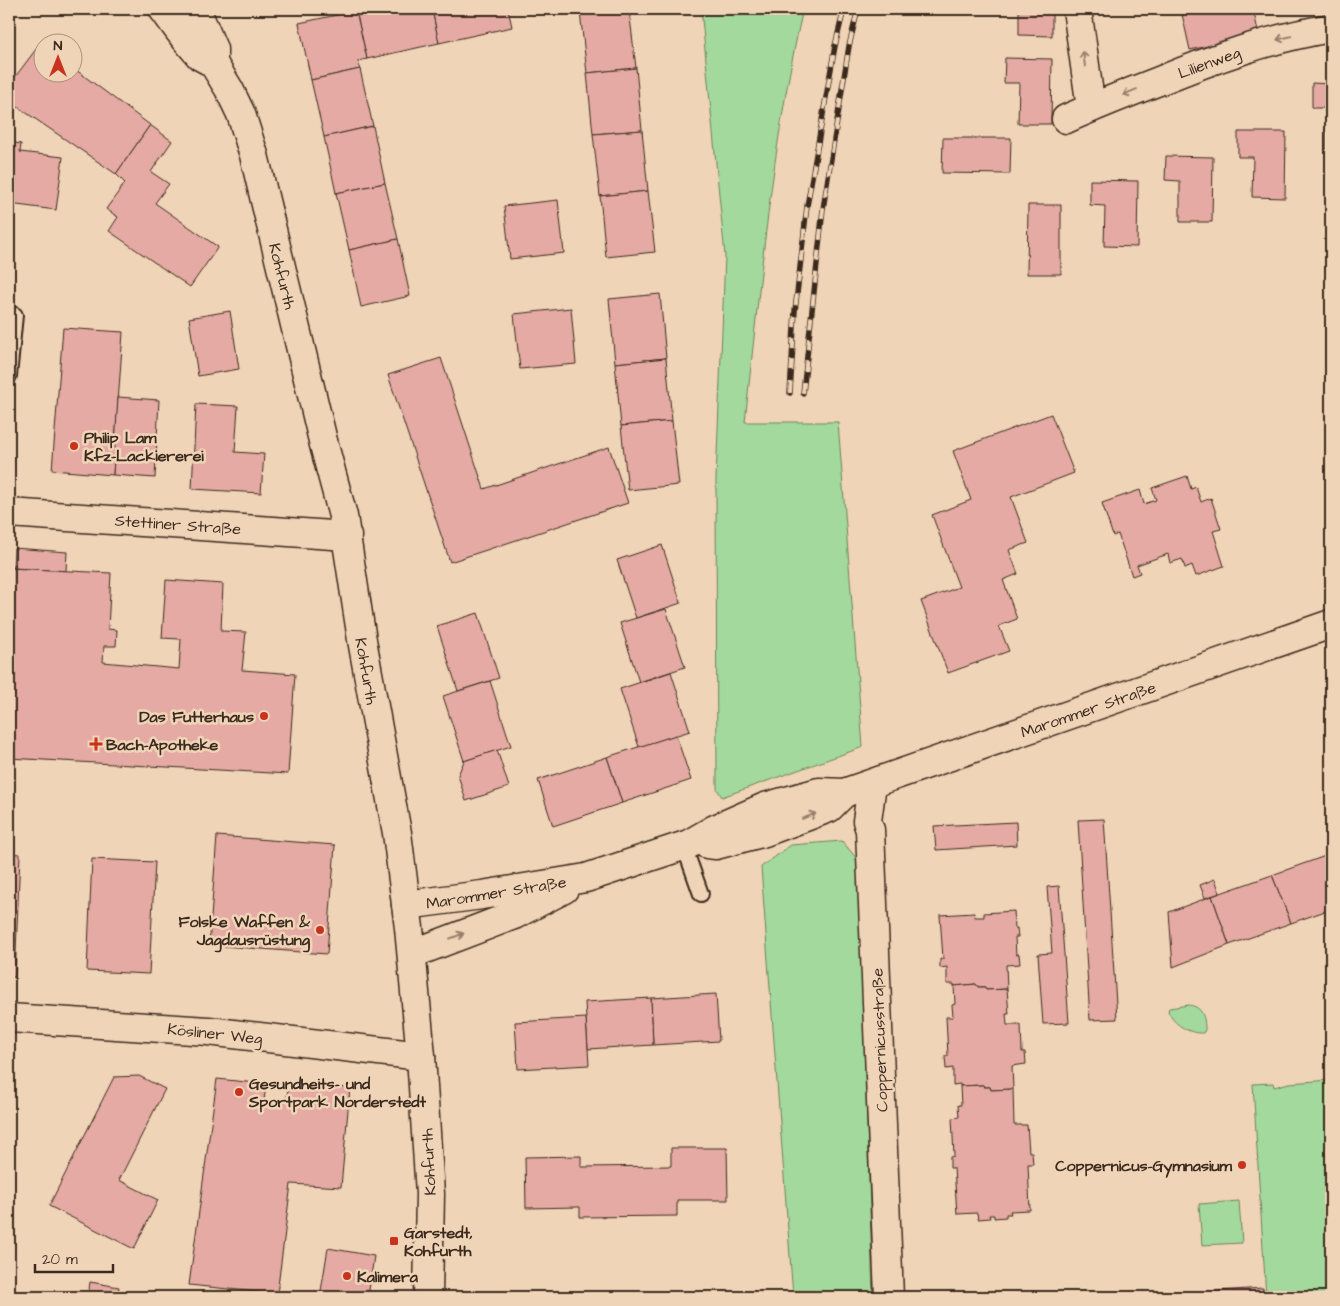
<svg xmlns="http://www.w3.org/2000/svg" width="1340" height="1306" viewBox="0 0 1340 1306" font-family="'Architects Daughter',sans-serif">
	<rect width="100%" height="100%" fill="#f0d4b7"/>
	<filter id="ink" filterUnits="userSpaceOnUse"><feTurbulence type="fractalNoise" baseFrequency=".02" numOctaves="2"/><feDisplacementMap in="SourceGraphic" scale="10" xChannelSelector="R" yChannelSelector="G"/><feConvolveMatrix kernelMatrix="1 2 1 2 8 2 1 2 1" color-interpolation-filters="sRGB"/></filter>
	<g filter="url(#ink)">
		<g fill="#a3d99c" stroke="#6f825d">
			<path d="M 701,9 L 803,9 C 772,144 760,284 745,422 L 838,422 L 863,747 L 722,797 L 717,789 L 716,479 L 725,256 Z"/>
			<polygon points="842,841 858,860 873,1297 793,1297 761,867 791,845"/>
			<path d="M 1189,1005 C 1203,1007 1205,1018 1205,1030 L 1203,1033 C 1189,1034 1173,1024 1168,1011 L 1169,1008 Z"/>
			<polygon points="1331,1080 1331,1297 1266,1297 1253,1084 1273,1083 1274,1087 1289,1083"/>
			<polygon points="1239,1201 1242,1243 1202,1245 1199,1204"/>
		</g>
		<g fill="#e5aaa3" stroke="#3b2a1e">
			<polygon points="366,9 432,9 439,43 367,59 356,11"/>
			<polygon points="432,9 508,9 512,27 439,43"/>
			<polygon points="580,9 612,9 580,12"/>
			<polygon points="612,9 629,9 636,68 587,73 580,12"/>
			<polygon points="1019,9 1052,9 1052,36 1019,35"/>
			<polygon points="1207,9 1253,9 1259,35 1190,50 1182,14"/>
			<polygon points="356,11 367,59 358,61 360,69 311,80 299,23"/>
			<polygon points="46,36 55,42 42,42 42,72 72,72 72,67 150,125 116,174 9,101 9,85"/>
			<polygon points="1005,58 1052,59 1051,124 1018,124 1019,83 1004,83"/>
			<polygon points="636,68 642,130 593,134 587,73"/>
			<polygon points="360,69 373,126 324,137 311,80"/>
			<polygon points="1312,83 1331,84 1331,149 1326,149 1327,108 1312,108"/>
			<polygon points="150,125 172,141 151,172 169,184 155,203 218,247 190,287 109,231 118,217 106,209 125,183 116,174"/>
			<polygon points="373,126 385,183 336,193 324,137"/>
			<polygon points="642,130 648,191 600,196 593,134"/>
			<polygon points="1238,132 1286,132 1285,198 1252,197 1253,157 1238,157"/>
			<polygon points="943,138 1011,138 1010,174 942,173"/>
			<polygon points="9,142 21,144 20,152 63,157 56,210 9,204"/>
			<polygon points="1166,156 1213,157 1212,222 1180,222 1180,181 1165,180"/>
			<polygon points="1090,180 1138,181 1137,247 1104,246 1105,206 1090,205"/>
			<polygon points="385,183 398,239 349,250 336,193"/>
			<polygon points="648,191 655,252 606,257 600,196"/>
			<polygon points="558,200 564,253 510,259 504,206"/>
			<polygon points="1028,205 1061,205 1061,274 1027,274"/>
			<polygon points="398,239 410,296 361,307 349,250"/>
			<polygon points="660,294 666,358 615,363 609,299"/>
			<polygon points="571,308 576,364 520,369 514,314"/>
			<polygon points="230,311 239,369 198,376 189,318"/>
			<polygon points="63,328 123,332 113,475 52,470"/>
			<polygon points="441,358 484,489 609,447 628,503 450,562 388,375"/>
			<polygon points="666,358 672,421 621,426 615,363"/>
			<polygon points="118,397 159,400 155,478 113,475"/>
			<polygon points="196,404 238,406 235,452 264,454 261,493 192,489"/>
			<polygon points="1051,414 1074,473 1011,497 1028,543 1009,550 1018,574 1003,580 1017,619 999,626 1009,651 948,673 921,601 959,587 932,515 971,500 953,451"/>
			<polygon points="672,421 679,485 628,490 621,426"/>
			<polygon points="1331,457 1331,471 1327,459"/>
			<polygon points="1187,476 1191,489 1196,487 1201,502 1211,498 1221,529 1213,531 1224,566 1196,576 1192,565 1185,568 1182,559 1170,563 1168,554 1137,565 1140,573 1132,576 1118,534 1113,536 1102,503 1140,490 1144,504 1156,500 1152,488"/>
			<polygon points="662,545 681,603 636,618 617,560"/>
			<polygon points="14,548 67,552 66,571 13,568"/>
			<polygon points="9,568 111,573 108,629 117,630 116,646 104,646 103,662 179,669 181,639 162,638 166,580 223,584 221,631 246,632 242,670 295,674 288,774 9,758"/>
			<polygon points="666,609 685,667 639,682 620,623"/>
			<polygon points="478,613 499,678 458,691 437,626"/>
			<polygon points="671,672 690,731 639,747 620,689"/>
			<polygon points="490,681 511,746 464,761 443,696"/>
			<polygon points="676,735 691,780 622,803 607,757"/>
			<polygon points="497,750 509,787 466,801 458,775 464,761"/>
			<polygon points="607,757 622,803 553,826 538,780"/>
			<polygon points="1104,819 1117,1019 1090,1020 1078,820"/>
			<polygon points="1016,822 1017,845 936,850 934,826"/>
			<polygon points="217,836 335,845 327,954 209,945"/>
			<polygon points="1331,837 1331,853 1326,839"/>
			<polygon points="9,853 20,854 15,977 9,977"/>
			<polygon points="1331,854 1331,909 1291,923 1272,875"/>
			<polygon points="92,859 155,862 149,974 87,971"/>
			<polygon points="1272,875 1291,923 1229,945 1212,896"/>
			<polygon points="1215,879 1220,893 1205,898 1200,885"/>
			<polygon points="1059,886 1069,1023 1043,1024 1038,954 1052,953 1047,887"/>
			<polygon points="1212,896 1229,945 1173,967 1169,912"/>
			<polygon points="1014,911 1015,928 1017,928 1018,937 1015,937 1016,955 1019,954 1020,964 1006,965 1007,989 986,990 985,987 978,987 976,984 954,986 954,984 947,984 947,967 940,968 940,959 943,959 940,915 974,913 975,917 984,917 984,913"/>
			<polygon points="976,984 978,987 985,987 986,990 1007,989 1009,1014 1006,1014 1007,1025 1021,1025 1022,1052 1025,1052 1026,1064 1012,1066 1013,1089 991,1090 990,1087 984,1087 983,1085 960,1086 960,1084 953,1085 953,1068 946,1069 945,1056 948,1056 946,1017 953,1017 952,1005 955,1004 954,986"/>
			<polygon points="716,994 719,1041 653,1045 651,998"/>
			<polygon points="651,998 653,1045 588,1049 585,1002"/>
			<polygon points="586,1018 589,1065 518,1069 515,1022"/>
			<polygon points="139,1076 165,1089 119,1180 158,1200 134,1249 49,1206 114,1077"/>
			<polygon points="217,1079 266,1084 264,1101 286,1102 289,1084 350,1088 341,1187 291,1184 277,1294 189,1285"/>
			<polygon points="983,1085 984,1087 990,1087 991,1090 1013,1089 1014,1125 1027,1125 1029,1152 1032,1152 1033,1164 1028,1164 1030,1210 1010,1211 1011,1214 1006,1214 1006,1217 994,1218 994,1215 989,1215 990,1218 978,1219 977,1213 957,1214 954,1168 950,1168 950,1157 954,1156 952,1118 959,1117 958,1105 961,1105 960,1086"/>
			<polygon points="671,1148 727,1148 728,1200 677,1200 677,1216 580,1217 580,1207 526,1208 525,1157 581,1156 581,1167 671,1166"/>
			<polygon points="328,1248 374,1256 368,1297 320,1297"/>
			<polygon points="90,1282 119,1287 117,1297 88,1297"/>
			<polygon points="1263,1288 1263,1297 1127,1297"/>
		</g>
		<g fill="none" stroke-linecap="round" stroke-linejoin="round">
			<defs>
				<g id="lane">
					<polyline points="9,316 15,315 9,376"/>
					<polyline points="684,846 701,894"/>
				</g>
				<g id="street">
					<polyline points="1077,9 1091,108"/>
					<path d="M 1066,119 C 1097,105 1128,93 1159,81 C 1215,58 1271,38 1331,28"/>
					<polyline points="9,513 347,536"/>
					<polyline points="872,784 867,821 870,830 889,1297"/>
					<polyline points="9,1018 208,1031 421,1056"/>
				</g>
				<g id="secondary">
					<polyline points="163,9 183,36 200,56 213,63"/>
					<polyline points="196,9 213,49 213,63 229,89 241,114 254,155 324,445 343,516 362,640 397,833 409,928 421,1056 430,1194 428,1297"/>
					<polyline points="707,844 716,845 765,832 808,816 829,808 844,793"/>
					<polyline points="406,905 482,895 586,878 689,844 715,829 765,807 819,792 844,793 1331,624"/>
					<polyline points="412,954 514,915 564,889"/>
				</g>
			</defs>
			<use href="#lane" stroke="#3b2a1e" stroke-width="18"/>
			<use href="#street" stroke="#3b2a1e" stroke-width="31"/>
			<use href="#secondary" stroke="#3b2a1e" stroke-width="31"/>
			<use href="#lane" stroke="#f0d4b7" stroke-width="14"/>
			<use href="#street" stroke="#f0d4b7" stroke-width="28"/>
			<use href="#secondary" stroke="#f0d4b7" stroke-width="28"/>
			<defs>
				<g id="rail">
					<polyline points="790,393 795,311 807,206 835,46 844,9"/>
					<polyline points="803,393 823,209 849,46 858,9"/>
				</g>
			</defs>
			<use href="#rail" stroke="#3b2a1e" stroke-width="5.5"/>
			<use href="#rail" stroke="#f0d4b7" stroke-width="4" stroke-dasharray="11" stroke-linecap="butt"/>
		</g>
		<defs><path id="oneway-shaft" d="M-6 0H5M1.5-3L5.5 0L1.5 3" fill="none" stroke-width="1.6" stroke-linecap="round" stroke-linejoin="round" transform="scale(1.25)"/></defs>
		<g stroke="#967f6a">
			<use href="#oneway-shaft" transform="translate(1284 38) rotate(167)"/>
			<use href="#oneway-shaft" transform="translate(1084 59) rotate(-98)"/>
			<use href="#oneway-shaft" transform="translate(1130 92) rotate(158)"/>
			<use href="#oneway-shaft" transform="translate(809 816) rotate(-22)"/>
			<use href="#oneway-shaft" transform="translate(457 936) rotate(-21)"/>
		</g>
	</g>
	<g fill="#c8321e" stroke="#f0d4b7" stroke-width="2">
		<circle cx="74" cy="446" r="5"/>
		<circle cx="264" cy="716" r="5"/>
		<path d="M93.5 736.5h5v5h5v5h-5v5h-5v-5h-5v-5h5z"/>
		<circle cx="320" cy="930" r="5"/>
		<circle cx="239" cy="1092" r="5"/>
		<circle cx="1242" cy="1165" r="5"/>
		<rect x="389" y="1236" width="10" height="10" rx="2.5"/>
		<circle cx="347" cy="1276" r="5"/>
	</g>
	<g text-anchor="middle" stroke-width="5" stroke-linejoin="round" paint-order="stroke">
		<g font-size="16" fill="#3b2a1e" stroke="#f0d4b7">
			<text transform="translate(1209 62) rotate(-20)" y="6">Lilienweg</text>
			<text transform="translate(283 276) rotate(76)" y="6">Kohfurth</text>
			<text transform="translate(178 524) rotate(4)" y="6">Stettiner Straße</text>
			<text transform="translate(367 671) rotate(80)" y="6">Kohfurth</text>
			<text transform="translate(1088 709) rotate(-19)" y="6">Marommer Straße</text>
			<text transform="translate(496 892) rotate(-9)" y="6">Marommer Straße</text>
			<text transform="translate(215 1033) rotate(6)" y="6">Kösliner Weg</text>
			<text transform="translate(879 1040) rotate(-92)" y="6">Coppernicusstraße</text>
			<text transform="translate(428 1162) rotate(-93)" y="6">Kohfurth</text>
		</g>
		<g font-size="16" font-weight="bold" fill="#3b2a1e" stroke="#f0d4b7" text-anchor="start">
			<text x="84" y="443">Philip Lam<tspan x="84" dy="18">Kfz-Lackiererei</tspan></text>
			<text x="254" y="722" text-anchor="end">Das Futterhaus</text>
			<text x="106" y="750">Bach-Apotheke</text>
			<text x="310" y="927" text-anchor="end">Folske Waffen &amp;<tspan x="310" dy="18">Jagdausrüstung</tspan></text>
			<text x="249" y="1089">Gesundheits- und<tspan x="249" dy="18">Sportpark Norderstedt</tspan></text>
			<text x="1232" y="1171" text-anchor="end">Coppernicus-Gymnasium</text>
			<text x="404" y="1238">Garstedt,<tspan x="404" dy="18">Kohfurth</tspan></text>
			<text x="357" y="1282">Kalimera</text>
		</g>
	</g>
	<rect width="1340" height="1306" fill="none" stroke="#f0d4b7" stroke-width="30"/>
	<rect x="15" y="15" width="1310" height="1276" fill="none" stroke="#3b2a1e" stroke-width="2" filter="url(#ink)"/>
	<g transform="translate(58 58)"><circle r="24" fill="#f0d4b7" stroke="#a8907a"/>
	<path d="M0-4L9 19L0 12L-9 19Z" fill="#c8321e"/>
	<text y="-8" font-size="14" font-weight="bold" text-anchor="middle" fill="#3b2a1e">N</text>
	</g>
	<path d="M35 1264v8h78v-8" fill="none" stroke="#3b2a1e" stroke-width="2.5"/>
	<text x="42" y="1264" font-size="15" fill="#3b2a1e" stroke="#f0d4b7" stroke-width="4" paint-order="stroke">20 m</text>
</svg>
